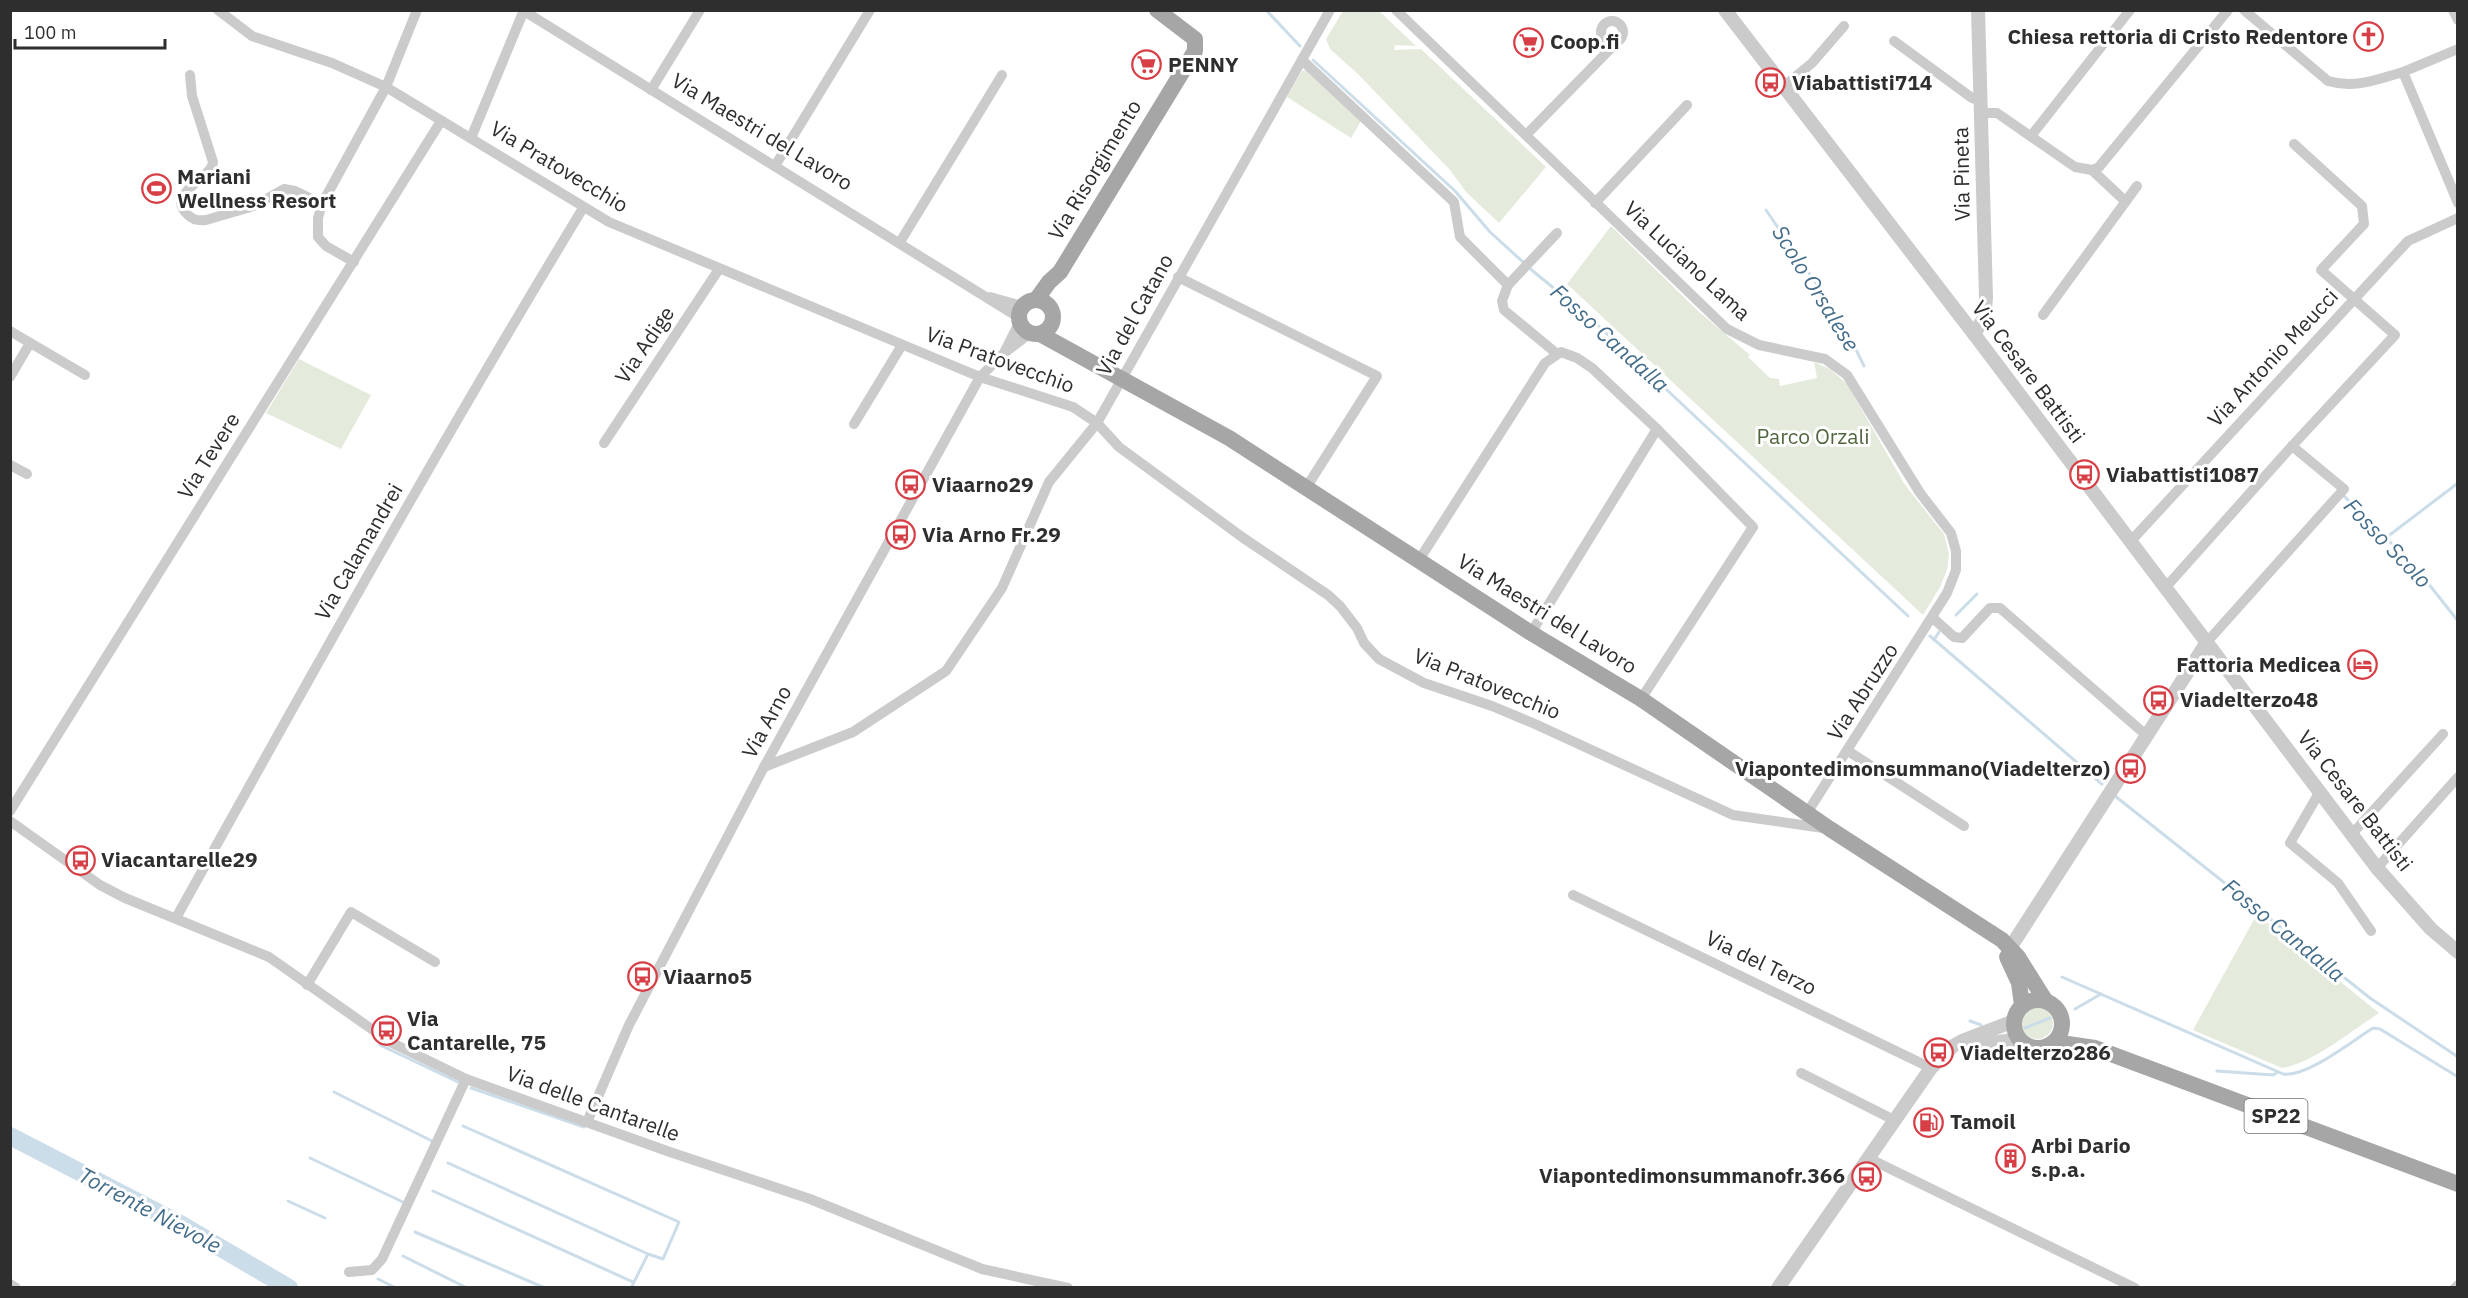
<svg xmlns="http://www.w3.org/2000/svg" width="2468" height="1298" viewBox="0 0 2468 1298" font-family="'IBM Plex Sans',sans-serif">
	<rect width="100%" height="100%" fill="#fff"/>
	<g fill="#e4ebdd">
		<polygon points="1343,11 1379,11 1416,46 1395,45 1394,50 1421,49 1546,167 1499,223 1466,192 1450,170 1359,75 1330,49 1326,39"/>
		<polygon points="1306,70 1361,121 1351,138 1287,97 1302,71"/>
		<polygon points="1611,226 1698,311 1750,355 1748,357 1770,378 1779,379 1780,386 1817,378 1814,362 1830,369 1847,384 1905,485 1944,534 1949,554 1947,570 1940,587 1923,615 1567,284"/>
		<polygon points="299,359 371,395 341,449 266,413"/>
		<path d="M 2257,914 L 2379,1013 C 2353,1030 2311,1064 2282,1068 L 2193,1030 Z"/>
		<circle cx="2037" cy="1023" r="16"/>
	</g>
	<g fill="none" stroke-linecap="round" stroke-linejoin="round">
		<g stroke="#cbdde9" stroke-width="3">
			<polyline points="1266,10 1300,46"/>
			<polyline points="1313,60 1455,191 1490,232 1534,272 1588,316 1908,616"/>
			<polyline points="1766,210 1843,323 1864,366"/>
			<polyline points="2342,494 2416,568 2458,621"/>
			<polyline points="2387,537 2458,483"/>
			<polyline points="1956,615 1977,594"/>
			<polyline points="1930,636 2102,784"/>
			<polyline points="1934,640 1939,632"/>
			<polyline points="2115,796 2370,998 2458,1057"/>
			<path d="M 2062,977 L 2283,1074 C 2306,1078 2352,1041 2373,1028 L 2380,1029 L 2458,1077"/>
			<polyline points="2075,1009 2101,994"/>
			<polyline points="1970,1021 1981,1025"/>
			<polyline points="2025,1028 2050,1018"/>
			<polyline points="380,1045 458,1082"/>
			<polyline points="2217,1071 2273,1075 2278,1072"/>
			<polyline points="471,1088 584,1127"/>
			<polyline points="334,1092 432,1141"/>
			<polyline points="463,1126 679,1222 663,1259 648,1254 631,1288"/>
			<polyline points="310,1158 405,1203"/>
			<polyline points="448,1163 648,1254"/>
			<polyline points="433,1191 633,1282"/>
			<polyline points="288,1201 325,1218"/>
			<polyline points="415,1232 545,1288"/>
			<polyline points="403,1256 467,1288"/>
			<polyline points="378,1279 396,1288"/>
		</g>
		<polyline stroke="#cbdde9" stroke-width="18" points="10,1136 182,1225 289,1288"/>
		<g stroke="#cbcbcb" stroke-width="10">
			<polyline points="218,10 252,36 332,63 386,87 609,222 980,377 1073,407 1097,423 1119,447 1242,537 1328,595 1340,606 1357,628 1364,643 1379,659 1424,683 1492,706 1535,724 1733,815 1823,828"/>
			<polyline points="1396,10 1727,329 1759,345 1825,359 1847,375 1920,493 1951,533 1956,551 1956,570 1947,593 1807,813"/>
			<path d="M 2244,10 L 2328,81 C 2355,89 2378,79 2403,72"/>
			<polyline points="2453,10 2458,20"/>
			<polyline points="524,11 1018,317"/>
			<circle cx="1612" cy="32" r="11"/>
			<polyline points="1894,41 1972,98 1981,101"/>
			<polyline points="2458,49 2403,72 2458,203"/>
			<polyline points="1302,60 1454,202 1460,237 1508,285 1502,301 1504,310 1556,353"/>
			<path d="M 190,75 L 192,96 L 213,162 C 212,180 164,192 188,215 C 193,220 199,221 206,220 L 254,206 L 284,189 L 295,191 L 322,204"/>
			<polyline points="1783,87 1812,63 1844,26"/>
			<polyline points="651,90 700,10"/>
			<polyline points="1982,113 1997,113 2075,167 2092,170 2099,167 2228,10"/>
			<polyline points="1526,135 1616,43"/>
			<polyline points="2031,136 2130,10"/>
			<polyline points="471,138 524,10"/>
			<polyline points="775,166 870,10"/>
			<polyline points="2092,170 2125,201"/>
			<polyline points="1595,203 1687,105"/>
			<polyline points="900,242 1002,75"/>
			<polyline points="354,262 326,246 318,237 318,218 322,204 386,87 417,10"/>
			<polyline points="1178,277 1377,376 1306,488"/>
			<polyline points="1508,285 1557,233"/>
			<polyline points="990,297 1022,306"/>
			<polyline points="2043,315 2137,186"/>
			<polyline points="10,331 85,375"/>
			<polyline points="1004,353 1019,323"/>
			<polyline points="10,377 30,343"/>
			<polyline points="854,424 902,345"/>
			<polyline points="604,443 719,269"/>
			<polyline points="10,465 27,474"/>
			<polyline points="2130,542 2408,241 2458,218"/>
			<polyline points="1419,560 1545,363 1561,352 1577,358 1592,368 1657,429 1753,527 1641,699"/>
			<polyline points="2166,587 2292,446 2395,335 2321,270 2364,224 2362,206 2294,144"/>
			<polyline points="1933,618 1954,637 1962,638 1990,608 2000,608 2146,735"/>
			<polyline points="1531,633 1657,429"/>
			<polyline points="2207,642 2344,489 2292,446"/>
			<polyline points="1848,751 1964,826"/>
			<polyline points="764,767 853,732 946,671 1002,588 1049,482 1097,423 1330,10"/>
			<polyline points="2319,793 2290,843 2338,883 2371,931"/>
			<polyline points="10,811 441,121"/>
			<polyline points="10,821 100,885 125,898 269,957 390,1042 466,1079 667,1151 810,1199 982,1269 1068,1288"/>
			<polyline points="2352,834 2443,734"/>
			<polyline points="2377,868 2458,777"/>
			<polyline points="1573,895 1931,1068"/>
			<path d="M 176,918 C 308,680 441,442 583,208"/>
			<polyline points="307,985 351,912 435,962"/>
			<polyline points="1801,1073 1894,1120"/>
			<polyline points="587,1122 629,1025 764,767 980,377 1004,353 1029,334"/>
			<polyline points="1868,1158 2135,1288"/>
			<polyline points="349,1272 372,1270 382,1259 466,1079"/>
			<polyline points="10,1284 16,1288"/>
			<polyline points="2455,1288 2458,1285"/>
		</g>
		<g stroke="#cbcbcb" stroke-width="14">
			<polyline points="1725,10 1974,334 2377,868 2431,929 2458,952"/>
			<polyline points="1974,334 1984,318 1986,298 1978,10"/>
			<polyline points="2010,948 2207,642"/>
			<polyline points="1966,1047 2019,1039"/>
			<polyline points="1778,1288 1931,1068 1953,1046 1962,1041 2014,1021"/>
		</g>
		<g stroke="#a6a6a6" stroke-width="16">
			<circle cx="1036" cy="317" r="17"/>
			<polyline points="1036,300 1049,282 1060,272 1195,51 1195,39 1157,10"/>
			<polyline points="1040,334 1229,438 1531,633 1641,699 1830,829 2002,940 2018,957 2045,1000"/>
			<polyline points="2007,957 2019,983 2022,1005"/>
			<circle cx="2038" cy="1024" r="24"/>
			<polyline points="2054,1042 2095,1048 2458,1184"/>
		</g>
	</g>
	<defs>
		<symbol id="church-ring" viewBox="-11 -11 22 22"><circle r="9.5" fill="#fff" stroke="#d73f47" stroke-width="1.5"/><path d="M-1.2-6h2.4v3.5h3.3v2.4h-3.3V6h-2.4V-.1h-3.3v-2.4h3.3Z" fill="#d73f47"/></symbol>
		<symbol id="supermarket-ring" viewBox="-11 -11 22 22"><circle r="9.5" fill="#fff" stroke="#d73f47" stroke-width="1.5"/><path d="M-6-5.5h2.5l.6 2H6L4.5 2H-2.5L-4.4-4H-6ZM-1.5 3.2a1.3 1.3 0 1 0 .1 0ZM3 3.2a1.3 1.3 0 1 0 .1 0Z" fill="#d73f47"/></symbol>
		<symbol id="bus-ring" viewBox="-11 -11 22 22"><circle r="9.5" fill="#fff" stroke="#d73f47" stroke-width="1.5"/><path d="M-5-6H5V4H4V6H2V4H-2V6H-4V4H-5ZM-3.5-4V0h7V-4ZM-3.5 1.2v1.5H-2V1.2ZM2 1.2v1.5H3.5V1.2Z" fill="#d73f47"/></symbol>
		<symbol id="stadium-ring" viewBox="-11 -11 22 22"><circle r="9.5" fill="#fff" stroke="#d73f47" stroke-width="1.5"/><path d="M0-5a6.5 5 0 1 0 0 10a6.5 5 0 1 0 0-10ZM-3.5-1.8h7v3.6h-7Z" fill="#d73f47"/></symbol>
		<symbol id="hotel-ring" viewBox="-11 -11 22 22"><circle r="9.5" fill="#fff" stroke="#d73f47" stroke-width="1.5"/><path d="M-6-4.5h1.5V1H6V5H4.5V3h-9V5H-6ZM-4 0a1.8 1.8 0 1 1 3.6 0ZM.5 0V-2.5h3Q6-2.5 6 0Z" fill="#d73f47"/></symbol>
		<symbol id="fuel-ring" viewBox="-11 -11 22 22"><circle r="9.5" fill="#fff" stroke="#d73f47" stroke-width="1.5"/><path d="M-5.5-6h7V0h2V4h1.3V-2.5L3-4.5l.8-.8L6-3V5H2.5V1h-1V6h-7ZM-4.2-4.7v3.2H.2V-4.7Z" fill="#d73f47"/></symbol>
		<symbol id="building-ring" viewBox="-11 -11 22 22"><circle r="9.5" fill="#fff" stroke="#d73f47" stroke-width="1.5"/><path d="M-4-6H4V6H1V3H-1V6H-4ZM-2.5-4.3h1.7v1.8h-1.7ZM.8-4.3h1.7v1.8H.8ZM-2.5-1h1.7V.8h-1.7ZM.8-1h1.7V.8H.8Z" fill="#d73f47"/></symbol>
	</defs>
	<g fill-rule="evenodd">
		<use href="#church-ring" x="2352" y="20" width="33" height="33"/>
		<use href="#supermarket-ring" x="1512" y="26" width="33" height="33"/>
		<use href="#supermarket-ring" x="1130" y="48" width="33" height="33"/>
		<use href="#bus-ring" x="1754" y="66" width="33" height="33"/>
		<use href="#stadium-ring" x="140" y="172" width="33" height="33"/>
		<use href="#bus-ring" x="2068" y="458" width="33" height="33"/>
		<use href="#bus-ring" x="894" y="468" width="33" height="33"/>
		<use href="#bus-ring" x="884" y="518" width="33" height="33"/>
		<use href="#hotel-ring" x="2346" y="648" width="33" height="33"/>
		<use href="#bus-ring" x="2142" y="684" width="33" height="33"/>
		<use href="#bus-ring" x="2114" y="752" width="33" height="33"/>
		<use href="#bus-ring" x="64" y="844" width="33" height="33"/>
		<use href="#bus-ring" x="626" y="960" width="33" height="33"/>
		<use href="#bus-ring" x="370" y="1014" width="33" height="33"/>
		<use href="#bus-ring" x="1922" y="1036" width="33" height="33"/>
		<use href="#fuel-ring" x="1912" y="1106" width="33" height="33"/>
		<use href="#building-ring" x="1994" y="1142" width="33" height="33"/>
		<use href="#bus-ring" x="1850" y="1160" width="33" height="33"/>
	</g>
	<g text-anchor="middle" stroke-width="6" stroke-linejoin="round" paint-order="stroke">
		<rect fill="#fff" stroke="#6d6d6d" stroke-width="1.5" x="2244.5" y="1099" width="63" height="34" rx="4.5"/>
		<g font-size="20" font-weight="bold" fill="#2e2e2e">
			<text x="2276" y="1123">SP22</text>
		</g>
		<g font-size="21" font-weight="bold" fill="#2e2e2e" stroke="#fff" text-anchor="start">
			<text x="2348" y="44" text-anchor="end">Chiesa rettoria di Cristo Redentore</text>
			<text x="1550" y="49">Coop.fi</text>
			<text x="1168" y="72">PENNY</text>
			<text x="1792" y="90">Viabattisti714</text>
			<text x="177" y="184">Mariani<tspan x="177" dy="24">Wellness Resort</tspan></text>
			<text x="2106" y="482">Viabattisti1087</text>
			<text x="932" y="492">Viaarno29</text>
			<text x="922" y="542">Via Arno Fr.29</text>
			<text x="2341" y="672" text-anchor="end">Fattoria Medicea</text>
			<text x="2180" y="707">Viadelterzo48</text>
			<text x="2110" y="776" text-anchor="end">Viapontedimonsummano(Viadelterzo)</text>
			<text x="101" y="867">Viacantarelle29</text>
			<text x="663" y="984">Viaarno5</text>
			<text x="407" y="1026">Via<tspan x="407" dy="24">Cantarelle, 75</tspan></text>
			<text x="1960" y="1060">Viadelterzo286</text>
			<text x="1950" y="1129">Tamoil</text>
			<text x="2031" y="1153">Arbi Dario<tspan x="2031" dy="24">s.p.a.</tspan></text>
			<text x="1845" y="1183" text-anchor="end">Viapontedimonsummanofr.366</text>
		</g>
		<g font-size="21" fill="#2e2e2e" stroke="#fff">
			<text transform="translate(762 132) rotate(31)" y="7">Via Maestri del Lavoro</text>
			<text transform="translate(559 167) rotate(31)" y="7">Via Pratovecchio</text>
			<text transform="translate(1095 170) rotate(-59)" y="7">Via Risorgimento</text>
			<text transform="translate(1962 174) rotate(-91)" y="7">Via Pineta</text>
			<text transform="translate(1687 261) rotate(43)" y="7">Via Luciano Lama</text>
			<text transform="translate(1135 315) rotate(-61)" y="7">Via del Catano</text>
			<text transform="translate(645 345) rotate(-56)" y="7">Via Adige</text>
			<text transform="translate(2273 358) rotate(-47)" y="7">Via Antonio Meucci</text>
			<text transform="translate(1000 360) rotate(20)" y="7">Via Pratovecchio</text>
			<text transform="translate(2028 372) rotate(53)" y="7">Via Cesare Battisti</text>
			<text transform="translate(209 456) rotate(-58)" y="7">Via Tevere</text>
			<text transform="translate(359 552) rotate(-60)" y="7">Via Calamandrei</text>
			<text transform="translate(1547 614) rotate(32)" y="7">Via Maestri del Lavoro</text>
			<text transform="translate(1487 684) rotate(22)" y="7">Via Pratovecchio</text>
			<text transform="translate(1863 692) rotate(-57)" y="7">Via Abruzzo</text>
			<text transform="translate(767 722) rotate(-61)" y="7">Via Arno</text>
			<text transform="translate(2355 801) rotate(52)" y="7">Via Cesare Battisti</text>
			<text transform="translate(1761 963) rotate(26)" y="7">Via del Terzo</text>
			<text transform="translate(593 1104) rotate(20)" y="7">Via delle Cantarelle</text>
		</g>
		<g font-size="21" fill="#51663f" stroke="#fff">
			<text x="1813" y="444">Parco Orzali</text>
		</g>
		<g font-size="22" font-style="italic" fill="#436d8a" stroke="#fff">
			<text transform="translate(1816 288) rotate(58)" y="8">Scolo Orsalese</text>
			<text transform="translate(1610 338) rotate(42)" y="8">Fosso Candalla</text>
			<text transform="translate(2388 543) rotate(46)" y="8">Fosso Scolo</text>
			<text transform="translate(2284 930) rotate(39)" y="8">Fosso Candalla</text>
			<text transform="translate(150 1210) rotate(28)" y="8">Torrente Nievole</text>
		</g>
	</g>
	<rect width="2468" height="1298" fill="none" stroke="#2e2e2e" stroke-width="24"/>
	<path d="M15 39v9h150v-9" fill="none" stroke="#2e2e2e" stroke-width="3"/>
	<text x="24" y="39" font-size="18" fill="#2e2e2e" stroke="#ffffff" stroke-width="4.5" paint-order="stroke">100 m</text>
</svg>
